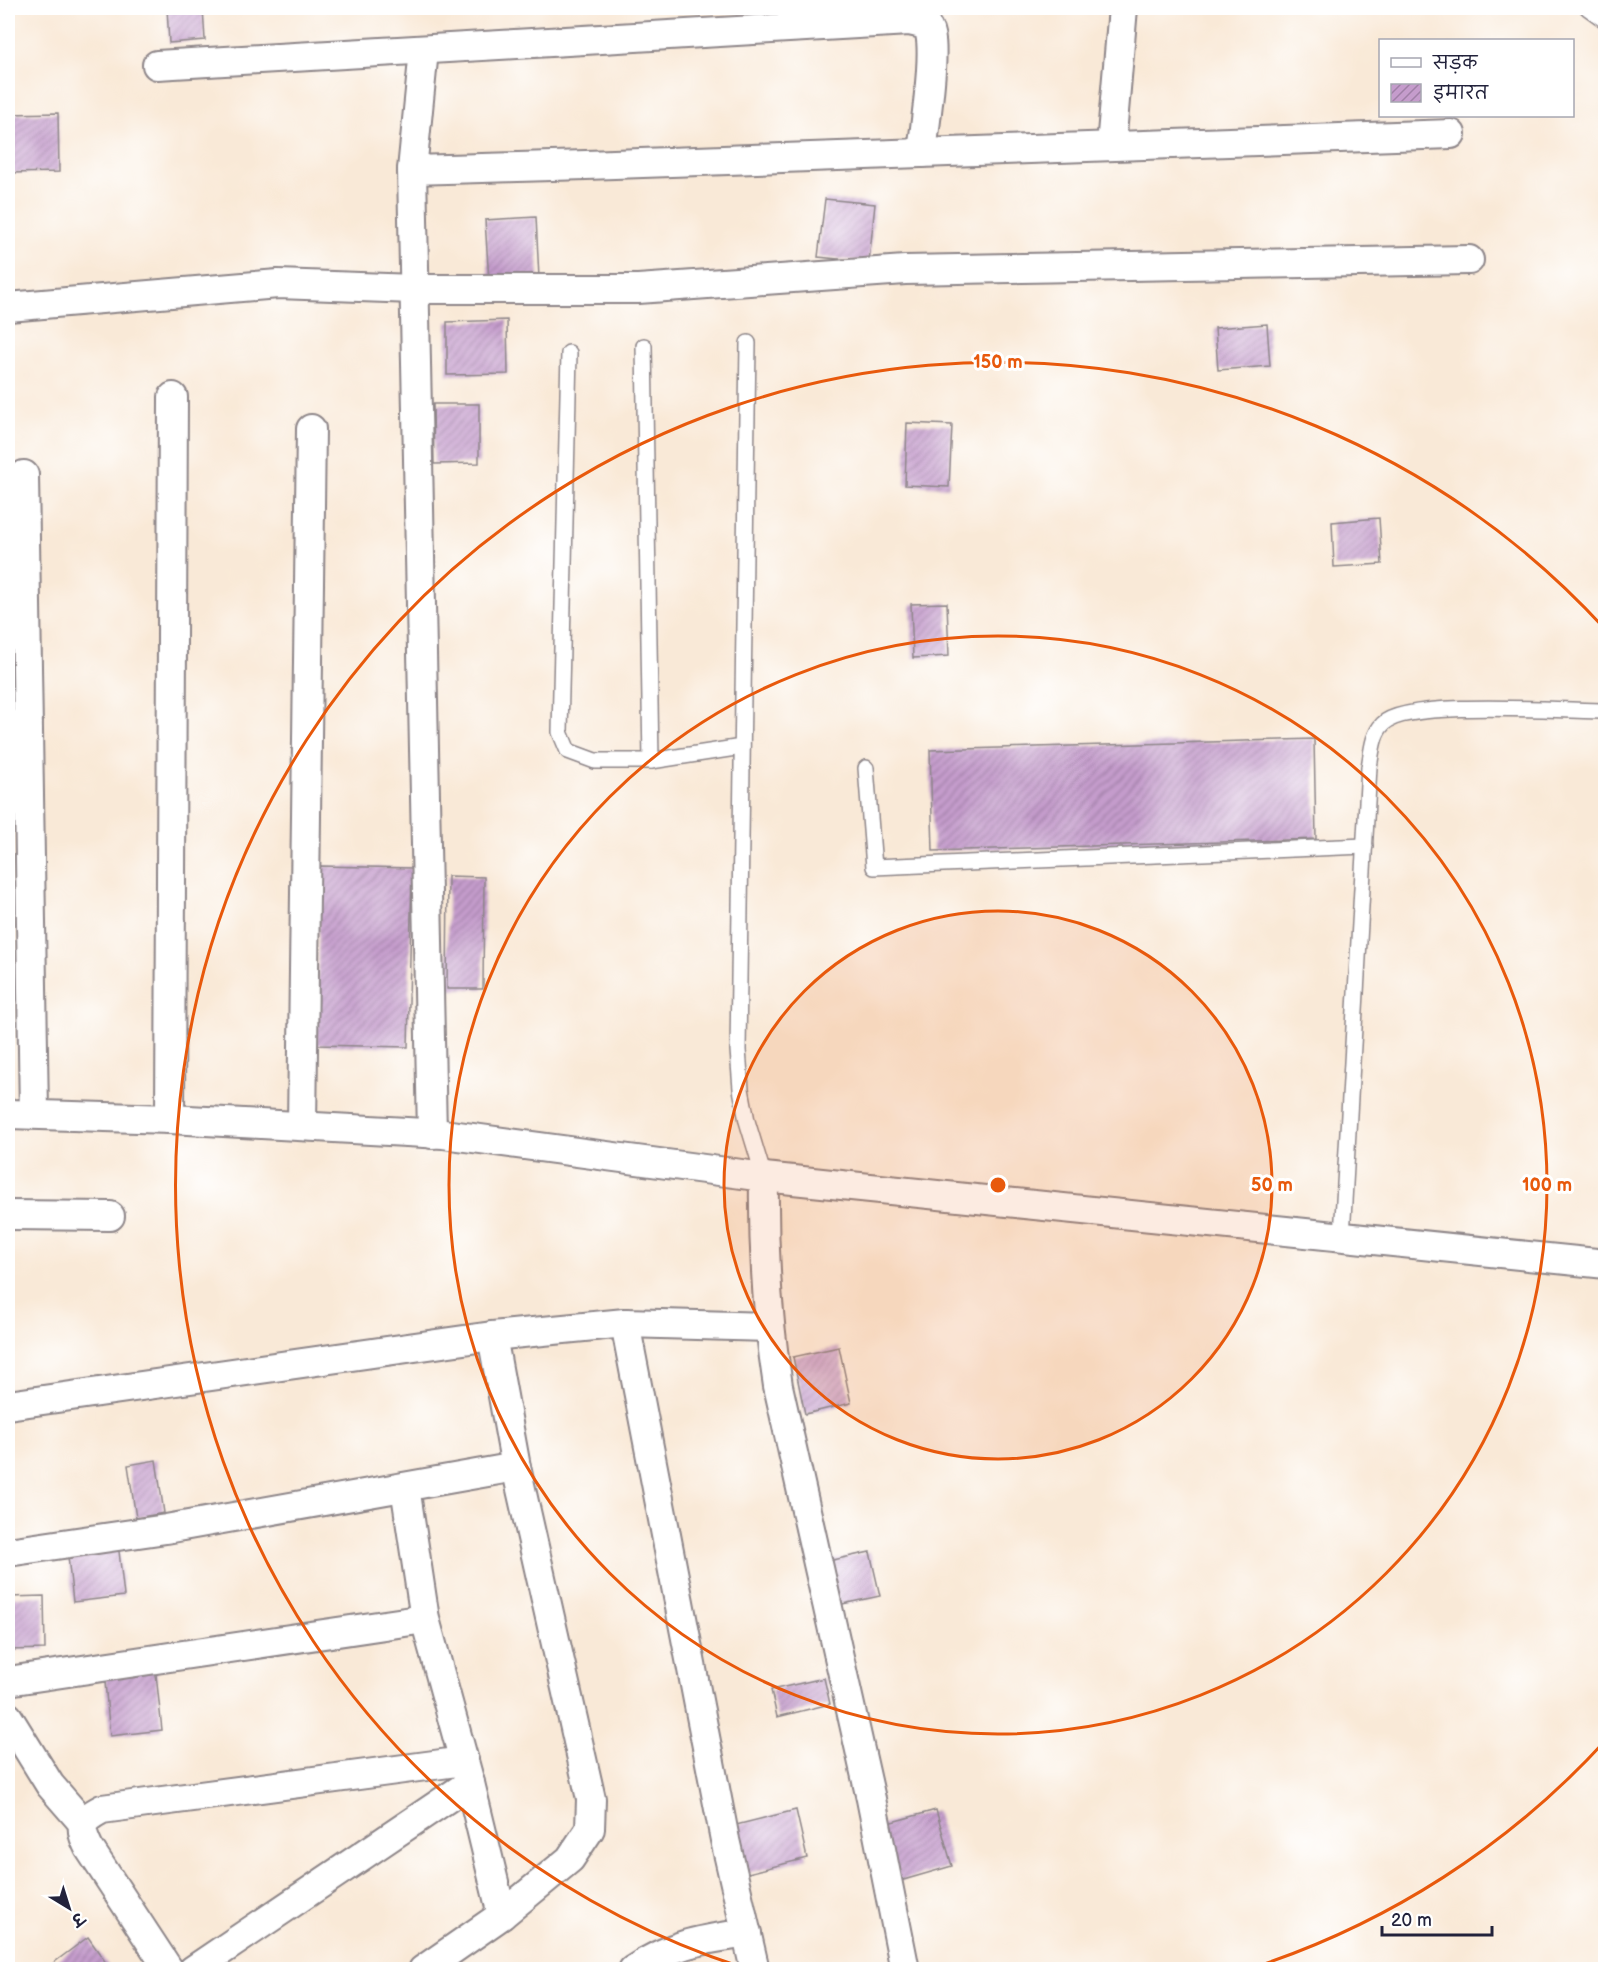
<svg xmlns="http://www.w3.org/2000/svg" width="1613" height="1977" viewBox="0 0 1613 1977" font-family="'Balsamiq Sans','Playpen Sans Deva',sans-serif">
	<defs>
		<pattern id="building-hatch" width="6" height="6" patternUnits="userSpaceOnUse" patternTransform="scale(1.5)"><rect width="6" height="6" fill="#c59ccc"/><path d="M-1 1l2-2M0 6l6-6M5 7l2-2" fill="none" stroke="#a07fa7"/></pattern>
	</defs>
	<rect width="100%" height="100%" fill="#fff"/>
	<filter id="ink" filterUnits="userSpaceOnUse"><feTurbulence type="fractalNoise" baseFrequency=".0167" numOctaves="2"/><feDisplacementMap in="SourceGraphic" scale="12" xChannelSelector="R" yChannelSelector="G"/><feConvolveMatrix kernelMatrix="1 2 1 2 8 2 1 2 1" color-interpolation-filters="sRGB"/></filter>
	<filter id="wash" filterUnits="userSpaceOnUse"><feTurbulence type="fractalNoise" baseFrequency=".008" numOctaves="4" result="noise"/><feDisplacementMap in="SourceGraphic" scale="24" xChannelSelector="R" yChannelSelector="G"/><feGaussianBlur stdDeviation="1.35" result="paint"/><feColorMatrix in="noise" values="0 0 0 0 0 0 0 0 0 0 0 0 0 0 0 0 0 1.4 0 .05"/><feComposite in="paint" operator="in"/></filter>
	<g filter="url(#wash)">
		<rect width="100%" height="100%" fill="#f9e9d7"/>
		<g id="blocks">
			<g fill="url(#building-hatch)">
				<polygon points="167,8 203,8 205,40 169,43"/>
				<polygon points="58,113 59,172 8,173 8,114"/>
				<polygon points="825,199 875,204 869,262 818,257"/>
				<polygon points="536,217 539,278 489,281 485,220"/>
				<polygon points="507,320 508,374 447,375 447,322"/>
				<polygon points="1267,324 1270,366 1218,370 1215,328"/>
				<polygon points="433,404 479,404 479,463 434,464"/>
				<polygon points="907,423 952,425 949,487 905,485"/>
				<polygon points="1379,518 1382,564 1334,567 1332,522"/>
				<polygon points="947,603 949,656 913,658 911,604"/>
				<polygon points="1314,739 1316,839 933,851 930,750"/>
				<polygon points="320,866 412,868 408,1047 316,1045"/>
				<polygon points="448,876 484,877 483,989 447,989"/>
				<polygon points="839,1347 851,1403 805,1414 793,1357"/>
				<polygon points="156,1460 164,1513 136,1518 128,1465"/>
				<polygon points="118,1542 124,1596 73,1602 67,1547"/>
				<polygon points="870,1552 880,1596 828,1607 819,1563"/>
				<polygon points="44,1596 45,1649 8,1650 8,1597"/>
				<polygon points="155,1665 162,1730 110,1736 104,1671"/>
				<polygon points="824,1678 830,1704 777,1717 771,1690"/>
				<polygon points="796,1810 807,1858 748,1873 736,1825"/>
				<polygon points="936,1810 952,1866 893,1883 877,1826"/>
				<polygon points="88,1937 111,1970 44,1970"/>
			</g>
		</g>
	</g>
	<g filter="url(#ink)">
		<use href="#blocks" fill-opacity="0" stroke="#8e8689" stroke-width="1.5"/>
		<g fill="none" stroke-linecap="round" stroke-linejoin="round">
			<defs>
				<g id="lane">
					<polyline points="1588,8 1606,21"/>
					<polyline points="748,343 738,1050 741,1089 747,1121 764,1177"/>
					<polyline points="644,346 651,761"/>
					<polyline points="569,353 560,732 568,751 595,761 651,761 742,747"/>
					<polyline points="866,768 874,867 1365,846"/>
					<path d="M 1342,1236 L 1369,767 C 1372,752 1372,735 1383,724 C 1406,699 1566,711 1606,711"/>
				</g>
				<g id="street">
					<polyline points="424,50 412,170 432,1134"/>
					<path d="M 157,65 L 909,21 C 914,22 922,23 927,27 C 939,39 924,131 922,153"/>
					<polyline points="1111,146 1123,8"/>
					<polyline points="412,170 586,165 1451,134"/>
					<polyline points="8,307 278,284 414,289 638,289 905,270 1469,260"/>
					<polyline points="24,475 34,1114"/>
					<polyline points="8,1114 170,1119 443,1134 764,1177 1606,1264"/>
					<polyline points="170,1119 173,397"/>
					<polyline points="302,1126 311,429"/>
					<path d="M 764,1177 C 763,1248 767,1316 778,1386 L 871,1799 L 905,1970"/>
					<polyline points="8,1215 110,1216"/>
					<polyline points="625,1323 725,1840 755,1970"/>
					<polyline points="8,1405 492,1336 625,1323 769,1327"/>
					<polyline points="405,1487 425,1619 470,1783 502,1915"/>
					<polyline points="8,1552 166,1529 516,1467"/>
					<polyline points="8,1681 425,1619"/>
					<polyline points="8,1717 50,1785 83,1823"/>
					<path d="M 169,1970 L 89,1848 C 78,1826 81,1820 102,1809 L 464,1761"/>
					<polyline points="193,1970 470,1783"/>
					<polyline points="423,1970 502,1915 570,1859 590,1829 591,1799 516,1467 492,1336"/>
					<path d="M 633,1970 C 673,1943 701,1940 747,1933"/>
				</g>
			</defs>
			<use href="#lane" stroke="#8e8689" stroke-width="18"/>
			<use href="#street" stroke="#8e8689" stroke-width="32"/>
			<use href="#lane" stroke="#fff" stroke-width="15"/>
			<use href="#street" stroke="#fff" stroke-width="28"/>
		</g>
	</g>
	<circle cx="998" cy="1185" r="274" fill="#e8590c" fill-opacity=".12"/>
	<g fill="none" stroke="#e8590c" stroke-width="3">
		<circle cx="998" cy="1185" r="274"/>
		<circle cx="998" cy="1185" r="549"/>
		<path d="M1605 1741A823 823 0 0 1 1252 1968M744 1968A823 823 0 1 1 1605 629"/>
	</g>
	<circle cx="998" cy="1185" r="9" fill="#e8590c" stroke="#fff" stroke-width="3"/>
	<g font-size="18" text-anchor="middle" font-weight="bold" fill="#e8590c" stroke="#fff" stroke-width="6" stroke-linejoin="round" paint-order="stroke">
		<text x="998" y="368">150 m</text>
		<text x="1272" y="1191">50 m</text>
		<text x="1547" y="1191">100 m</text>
	</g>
	<rect width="1613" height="1977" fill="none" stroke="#fff" stroke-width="30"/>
	<rect x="1379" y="39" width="195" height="78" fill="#ffffff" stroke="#a7a7b1" stroke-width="1.5"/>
	<rect x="1391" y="58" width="30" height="9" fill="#ffffff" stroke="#a7a7b1" stroke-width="1.5"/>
	<text x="1433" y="69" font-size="18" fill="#22223b">सड़क</text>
	<rect x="1391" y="84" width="30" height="18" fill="url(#building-hatch)" stroke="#a7a7b1" stroke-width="1.5"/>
	<text x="1433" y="99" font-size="18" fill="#22223b">इमारत</text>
	<g transform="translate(69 1908) rotate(142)" stroke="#ffffff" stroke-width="4.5" paint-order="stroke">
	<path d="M0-4.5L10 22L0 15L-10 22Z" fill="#22223b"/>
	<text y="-9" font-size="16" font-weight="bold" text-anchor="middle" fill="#22223b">उ</text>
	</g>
	<path d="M1382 1926v9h110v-9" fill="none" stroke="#22223b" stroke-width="3"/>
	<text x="1391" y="1926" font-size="18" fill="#22223b" stroke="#ffffff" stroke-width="4.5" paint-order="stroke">20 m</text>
</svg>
